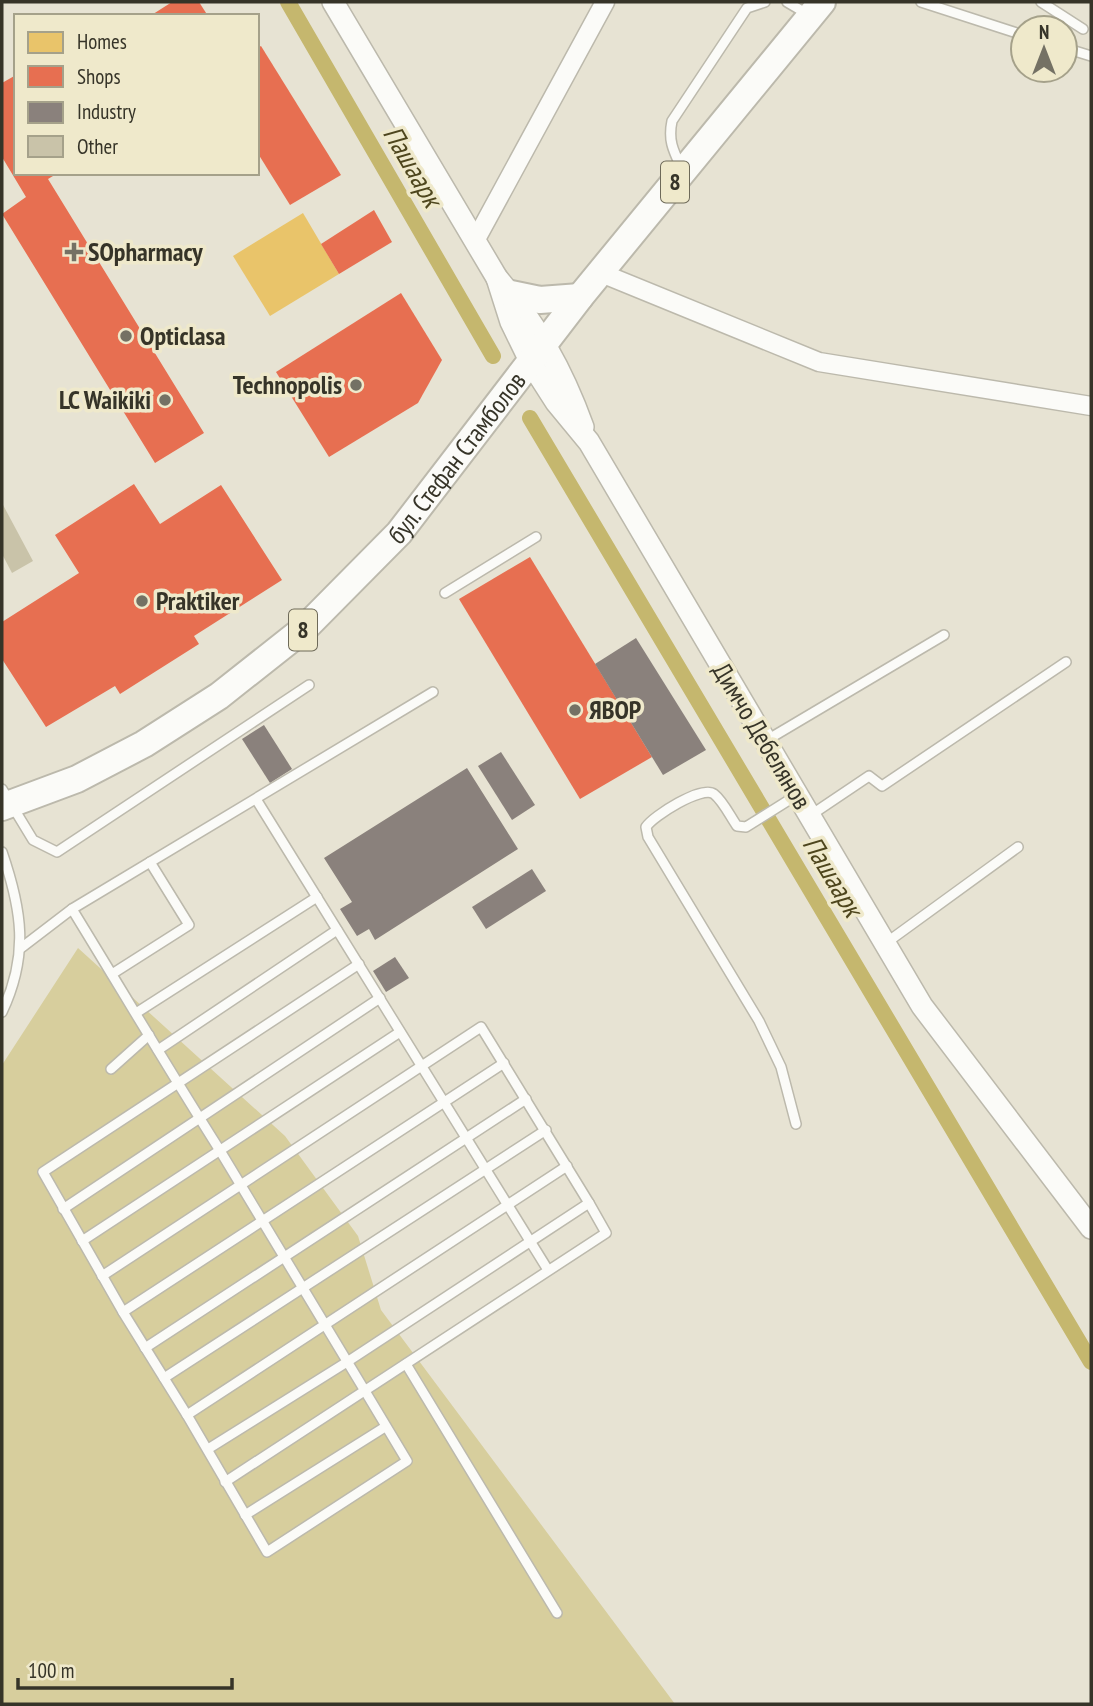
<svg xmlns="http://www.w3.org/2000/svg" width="1093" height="1706" viewBox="0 0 1093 1706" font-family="'PT Sans Narrow',sans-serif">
	<rect width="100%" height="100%" fill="#e7e3d3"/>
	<polygon fill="#d7ce9d" points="78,948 285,1136 358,1236 381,1310 675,1704 2,1704 2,1065"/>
	<polygon fill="#e9c46a" points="303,213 339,274 270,316 233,256"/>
	<g fill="#e76f51">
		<polygon points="172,2 199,2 208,16 150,16"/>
		<polygon points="261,46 341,175 290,205 257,152 257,48"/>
		<polygon points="16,75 16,173 58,173 48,179 204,433 155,463 2,214 26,197 2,157 2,83"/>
		<polygon points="374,210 392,242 339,274 321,244"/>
		<polygon points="401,293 442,360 418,403 329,457 276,372"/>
		<polygon points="134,484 160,524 221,485 282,580 194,636 199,644 120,694 115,686 46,727 2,659 2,622 79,573 55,535"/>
		<polygon points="530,557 652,757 580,799 459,599"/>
	</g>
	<g fill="#8a817c">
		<polygon points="636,638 706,750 663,775 595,664"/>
		<polygon points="264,725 292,769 270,783 242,739"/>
		<polygon points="501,752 535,805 512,820 478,766"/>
		<polygon points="467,768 518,849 375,940 369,929 357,936 340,909 352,902 324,858"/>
		<polygon points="532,869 546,891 486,929 472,907"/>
		<polygon points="395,957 409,978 386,992 373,971"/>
	</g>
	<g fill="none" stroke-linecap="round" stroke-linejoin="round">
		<g stroke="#c5b76e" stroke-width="16">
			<polyline points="288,2 493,356"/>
			<polyline points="530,418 1091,1362"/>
		</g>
	</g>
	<polygon fill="#c9c3a9" points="2,503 33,561 12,573 2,554"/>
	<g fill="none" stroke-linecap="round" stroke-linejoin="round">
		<defs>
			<g id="service">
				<polyline points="787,2 809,15"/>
				<polyline points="921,2 1023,35"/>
				<polyline points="1041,2 1083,29"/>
				<polyline points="1065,48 1091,56"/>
				<path d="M 681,167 C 673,150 668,140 672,121 L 747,8 L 765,2"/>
				<polyline points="445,593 536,537"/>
				<polyline points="767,740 944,635"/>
				<polyline points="2,789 33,840 57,852 309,685"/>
				<polyline points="256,799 548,1270"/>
				<polyline points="811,815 869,776 882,786 1066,662"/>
				<path d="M 2,852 C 22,910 29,955 2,1012"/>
				<path d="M 72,909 C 121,989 169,1070 219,1149 L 365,1391 L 407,1461 L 267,1552 L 187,1415 L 123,1312 L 43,1172 L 359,964"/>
				<polyline points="886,943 1018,847"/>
				<polyline points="21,948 72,909 433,692"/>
				<polyline points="112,974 189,925 150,862"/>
				<polyline points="136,1013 317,897"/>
				<polyline points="158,1050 337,930"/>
				<polyline points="111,1069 149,1035"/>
				<path d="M 796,1124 L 781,1067 L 759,1021 L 648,837 L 646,827 C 653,816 702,785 714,794 C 723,801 730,816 737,826 L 746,827 L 797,795"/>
				<polyline points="63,1209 380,998"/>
				<polyline points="82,1241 400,1032"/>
				<polyline points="102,1276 481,1027 589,1203"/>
				<polyline points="123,1312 504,1063"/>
				<polyline points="145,1348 526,1099"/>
				<polyline points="406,1364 557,1613"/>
				<polyline points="164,1378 546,1130"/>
				<polyline points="187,1415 567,1166"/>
				<polyline points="208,1449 347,1362 589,1203 606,1233 225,1482"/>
				<polyline points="245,1515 385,1427"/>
			</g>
			<g id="minor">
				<polyline points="475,241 605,2"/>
				<polyline points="601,273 819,362 1091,406"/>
			</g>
			<g id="tertiary">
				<path d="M 333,2 L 497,278 C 537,325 562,369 583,427"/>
				<polyline points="497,278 511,322 531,363 556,402 589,442 922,1006 1091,1228"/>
			</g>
			<g id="primary">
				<polyline points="511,294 540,300 580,297"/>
				<path id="s1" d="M 2,807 L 77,779 L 144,744 L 219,696 L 305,628 L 399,533 L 580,297 L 822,2"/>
			</g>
		</defs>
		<use href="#service" stroke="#bcb9ac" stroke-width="12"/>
		<use href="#minor" stroke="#bcb9ac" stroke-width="21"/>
		<use href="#tertiary" stroke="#bcb9ac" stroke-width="24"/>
		<use href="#primary" stroke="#bcb9ac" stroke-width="30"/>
		<use href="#service" stroke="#fbfbf8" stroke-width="9"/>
		<use href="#minor" stroke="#fbfbf8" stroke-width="18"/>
		<use href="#tertiary" stroke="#fbfbf8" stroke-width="21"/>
		<use href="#primary" stroke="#fbfbf8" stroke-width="26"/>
	</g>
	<g fill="#747164" stroke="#efe9cb" stroke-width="2.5">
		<path d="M70.5 241.5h7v7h7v7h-7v7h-7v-7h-7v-7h7z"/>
		<circle cx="126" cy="336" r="7"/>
		<circle cx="356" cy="385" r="7"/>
		<circle cx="165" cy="400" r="7"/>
		<circle cx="142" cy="601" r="7"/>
		<circle cx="575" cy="710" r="7"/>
	</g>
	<g text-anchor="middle" stroke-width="7" stroke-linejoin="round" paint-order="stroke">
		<g fill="#efe9cb" stroke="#6e6a59" stroke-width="2">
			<rect x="661" y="161.5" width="28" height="41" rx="5"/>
			<rect x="289" y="609.5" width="28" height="41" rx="5"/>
		</g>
		<g font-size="24" font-weight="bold" fill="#363428">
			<text x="675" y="190">8</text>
			<text x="303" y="638">8</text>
		</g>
		<g font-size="26" font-weight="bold" fill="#363428" stroke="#efe9cb" text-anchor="start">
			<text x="88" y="261">SOpharmacy</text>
			<text x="140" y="345">Opticlasa</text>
			<text x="342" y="394" text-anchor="end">Technopolis</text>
			<text x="151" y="409" text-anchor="end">LC Waikiki</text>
			<text x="156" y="610">Praktiker</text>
			<text x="589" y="719">ЯВОР</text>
		</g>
		<g font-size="26" fill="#363428" stroke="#efe9cb">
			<text dy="9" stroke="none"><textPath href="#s1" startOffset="583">бул. Стефан Стамболов</textPath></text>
			<text transform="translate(762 736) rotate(59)" y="9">Димчо Дебелянов</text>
		</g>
		<g font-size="28" font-style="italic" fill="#4e461d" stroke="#efe9cb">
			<text transform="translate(413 166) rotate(60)" y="10">Пашаарк</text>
			<text transform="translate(833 876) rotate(59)" y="10">Пашаарк</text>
		</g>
	</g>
	<rect width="1093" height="1706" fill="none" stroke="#363428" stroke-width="7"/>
	<rect x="14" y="14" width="245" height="161" fill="#efe9cb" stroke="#a5a18a" stroke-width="2"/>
	<rect x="28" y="32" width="35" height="21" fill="#e9c46a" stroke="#a5a18a" stroke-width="2"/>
	<text x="77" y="49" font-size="21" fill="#363428">Homes</text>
	<rect x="28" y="66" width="35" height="21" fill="#e76f51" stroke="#a5a18a" stroke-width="2"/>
	<text x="77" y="84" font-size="21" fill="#363428">Shops</text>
	<rect x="28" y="102" width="35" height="21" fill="#8a817c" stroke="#a5a18a" stroke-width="2"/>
	<text x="77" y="119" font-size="21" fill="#363428">Industry</text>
	<rect x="28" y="136" width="35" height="21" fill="#c9c3a9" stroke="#a5a18a" stroke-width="2"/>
	<text x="77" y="154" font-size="21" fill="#363428">Other</text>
	<g transform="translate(1044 49)"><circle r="33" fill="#efe9cb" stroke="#a5a18a" stroke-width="2"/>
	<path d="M0-5L12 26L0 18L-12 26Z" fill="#747164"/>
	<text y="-10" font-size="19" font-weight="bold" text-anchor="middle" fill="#363428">N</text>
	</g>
	<path d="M18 1678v10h214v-10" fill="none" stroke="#363428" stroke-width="3.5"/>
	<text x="28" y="1678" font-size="21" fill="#363428" stroke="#efe9cb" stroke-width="5" paint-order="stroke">100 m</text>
</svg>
